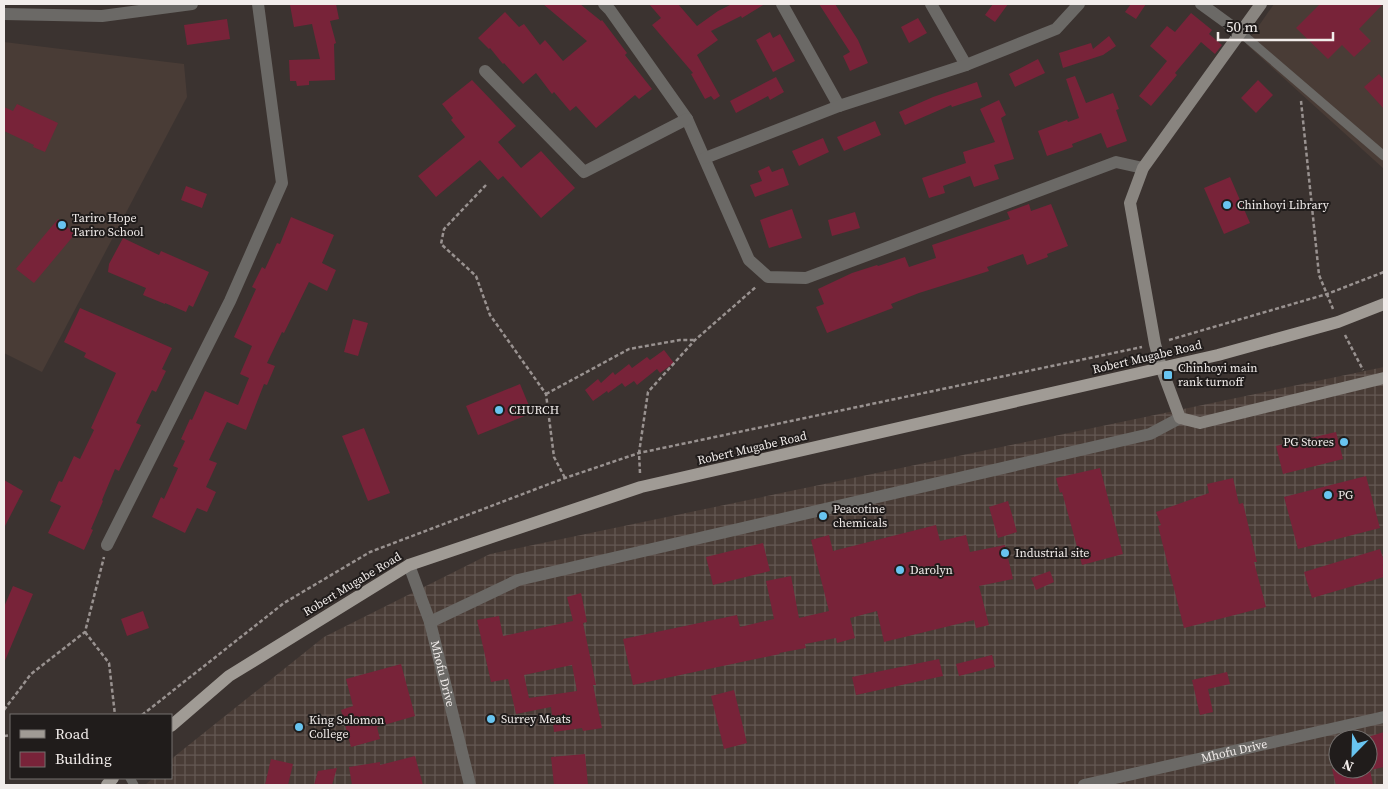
<svg xmlns="http://www.w3.org/2000/svg" width="1388" height="789" viewBox="0 0 1388 789" font-family="'Source Serif 4',serif">
	<defs>
		<pattern id="industrial-grid" width="8" height="8" patternUnits="userSpaceOnUse" patternTransform="scale(1.25)"><rect width="8" height="8" fill="#493c36"/><path d="M0 4h8M4 0v8" fill="none" stroke="#645853"/></pattern>
	</defs>
	<rect width="100%" height="100%" fill="#3b3330"/>
	<g fill="#493c36">
		<polygon points="1274,4 1384,4 1384,169 1246,44"/>
		<polygon points="4,42 184,64 187,97 42,372 4,353"/>
	</g>
	<path fill="url(#industrial-grid)" fill-rule="evenodd" d="M 1384,367 L 1384,785 L 145,785 L 153,778 L 171,778 L 171,760 L 175,756 L 324,637 L 490,554 ZM 1338,739 L 1368,739 L 1368,769 L 1338,769 Z"/>
	<g fill="#782339" fill-rule="evenodd">
		<polygon points="297,4 336,4 339,19 330,21 336,43 334,44 335,80 309,81 309,85 297,86 296,81 290,81 289,60 320,59 312,24 294,27 290,5"/>
		<polygon points="543,4 580,4 601,21 602,20 627,53 625,55 652,89 639,99 635,95 596,128 576,106 570,111 554,92 552,94 536,73 523,84 504,63 503,64 490,48 489,49 478,38 505,12 519,27 524,24 540,45 545,40 563,61 587,41"/>
		<polygon points="649,4 678,4 697,26 718,11 732,4 765,4 742,18 741,16 711,31 718,40 697,55 720,96 714,100 711,96 705,99 691,74 693,73 652,25 661,18"/>
		<polygon points="819,4 835,4 858,40 868,63 850,71 843,56 850,52"/>
		<polygon points="993,4 1008,4 995,22 985,15"/>
		<polygon points="1131,4 1146,4 1136,19 1125,12"/>
		<polygon points="1320,4 1383,4 1359,29 1371,41 1354,57 1342,45 1328,59 1296,28"/>
		<polygon points="1191,13 1212,30 1209,34 1222,45 1215,54 1201,42 1175,73 1177,75 1151,106 1139,96 1167,61 1150,46 1167,26 1175,32"/>
		<polygon points="918,18 927,33 909,43 901,27"/>
		<polygon points="227,19 230,39 187,45 184,25"/>
		<polygon points="770,32 773,38 780,34 795,61 773,72 756,40"/>
		<polygon points="1109,36 1116,46 1103,55 1063,68 1059,53 1091,43 1093,49"/>
		<polygon points="1038,59 1045,73 1015,87 1009,74"/>
		<polygon points="1379,74 1384,80 1384,109 1364,87"/>
		<polygon points="1075,76 1086,103 1113,93 1119,109 1116,110 1127,141 1107,148 1101,133 1072,144 1073,147 1047,156 1038,131 1067,120 1068,122 1079,118 1066,79"/>
		<polygon points="776,77 784,92 770,100 768,96 736,113 730,101"/>
		<polygon points="472,80 516,126 498,142 521,168 541,151 575,188 541,218 503,176 498,180 480,160 436,197 418,176 465,137 451,120 453,118 442,104"/>
		<polygon points="1258,80 1273,95 1256,113 1241,98"/>
		<polygon points="977,82 982,97 952,107 951,105 905,125 899,112 933,97"/>
		<polygon points="999,100 1006,115 1001,118 1014,159 994,165 999,179 974,187 970,176 943,186 945,193 929,198 922,178 966,163 963,152 995,142 980,109"/>
		<polygon points="17,104 58,123 45,152 33,147 34,145 4,131 4,107 13,111"/>
		<polygon points="875,121 881,135 844,151 837,137"/>
		<polygon points="823,138 829,152 799,166 792,151"/>
		<polygon points="769,166 772,172 783,168 789,185 755,197 750,185 762,181 758,171"/>
		<polygon points="1230,177 1250,223 1224,234 1204,188"/>
		<polygon points="186,186 207,194 202,208 181,200"/>
		<polygon points="1029,204 1031,211 1051,204 1068,246 1047,254 1048,257 1027,265 1023,254 987,267 989,271 919,293 891,304 893,308 827,333 816,307 824,304 818,289 852,273 877,265 878,266 905,257 909,267 936,258 932,245 1010,219 1007,212"/>
		<polygon points="792,209 802,238 769,248 760,220"/>
		<polygon points="855,212 860,228 832,236 828,220"/>
		<polygon points="291,217 334,235 322,263 336,270 327,291 309,282 284,333 282,332 267,363 275,366 267,385 264,384 246,430 227,422 209,460 217,463 206,487 216,492 207,512 197,508 185,533 152,517 161,497 164,499 178,468 173,466 185,441 181,439 190,419 192,420 205,391 238,405 249,378 240,374 252,346 234,337 256,289 252,287 262,267 265,269 277,243 280,244"/>
		<polygon points="58,219 75,234 34,283 16,269"/>
		<polygon points="123,238 159,255 161,251 209,272 193,307 189,305 186,312 165,303 165,304 143,295 146,288 108,272 109,264"/>
		<polygon points="80,308 172,348 162,369 166,371 156,392 152,390 136,423 141,425 119,471 115,469 102,500 103,501 91,529 93,530 84,550 48,533 61,506 50,501 59,481 62,482 74,456 80,459 94,430 91,428 116,373 84,357 86,353 64,342"/>
		<polygon points="353,319 368,323 358,356 344,352"/>
		<polygon points="664,350 674,363 660,373 657,369 637,385 634,381 625,387 622,383 608,393 607,391 593,401 585,390 598,379 601,383 613,372 615,375 629,364 635,372 632,368 647,357 650,360"/>
		<polygon points="520,384 532,413 478,435 466,406"/>
		<polygon points="364,428 390,493 368,501 342,436"/>
		<polygon points="1336,432 1343,459 1283,474 1276,446"/>
		<polygon points="1100,468 1123,554 1082,565 1062,492 1060,493 1056,478"/>
		<polygon points="1366,476 1380,528 1298,549 1284,497"/>
		<polygon points="1233,478 1239,504 1243,503 1257,562 1254,562 1266,607 1184,628 1158,526 1161,525 1156,512 1209,493 1207,484"/>
		<polygon points="4,480 23,491 4,528"/>
		<polygon points="1008,501 1017,532 998,538 989,507"/>
		<polygon points="936,525 940,541 966,535 970,552 1005,545 1013,579 979,586 989,625 976,628 974,620 884,642 877,611 850,618 855,638 837,643 836,638 805,644 806,648 779,653 780,654 633,685 623,639 737,615 740,627 774,619 766,581 791,576 799,618 829,611 811,540 829,535 833,551"/>
		<polygon points="763,543 770,571 713,585 706,557"/>
		<polygon points="1380,549 1384,561 1384,577 1312,598 1304,572"/>
		<polygon points="1050,571 1054,582 1036,590 1031,578"/>
		<polygon points="13,586 33,594 4,663 4,607"/>
		<path d="M 581,593 L 587,622 L 583,623 L 596,685 L 593,685 L 602,728 L 583,731 L 582,728 L 554,732 L 551,707 L 516,714 L 508,679 L 491,682 L 477,620 L 499,616 L 503,636 L 573,621 L 567,597 ZM 572,665 L 577,691 L 529,698 L 524,675 Z"/>
		<polygon points="143,611 149,628 127,636 121,619"/>
		<polygon points="992,655 995,667 959,676 956,664"/>
		<polygon points="939,659 943,676 856,695 852,677"/>
		<polygon points="401,664 415,716 377,727 380,739 351,747 341,710 353,706 346,679"/>
		<polygon points="1227,672 1230,684 1208,689 1213,712 1200,715 1192,680"/>
		<polygon points="734,690 747,743 724,749 711,696"/>
		<polygon points="1384,732 1384,767 1370,770 1373,785 1336,785 1332,769 1368,769 1368,737"/>
		<polygon points="585,754 588,785 554,785 551,757"/>
		<polygon points="415,756 423,785 352,785 349,767 380,762 380,765"/>
		<polygon points="271,759 293,764 288,785 265,785"/>
		<polygon points="337,768 332,785 314,785 318,771"/>
	</g>
	<g fill="none" stroke-linecap="round" stroke-linejoin="round">
		<g stroke="#999290" stroke-width="2.5" stroke-dasharray="4 2.5" stroke-linecap="butt">
			<polyline points="1301,101 1319,275 1333,309"/>
			<polyline points="486,185 444,229 441,244 476,276 490,315 546,394 554,457 565,478"/>
			<polyline points="1345,335 1363,370"/>
			<polyline points="1169,340 1327,294 1384,272"/>
			<polyline points="546,394 629,349 680,340 695,340"/>
			<polyline points="640,473 639,453 648,392 695,340 757,286"/>
			<polyline points="85,632 109,663 115,715"/>
			<polyline points="4,710 31,674 85,632 104,557"/>
			<polyline points="142,715 284,603 370,552 565,478 639,453 1142,347"/>
			<polyline points="4,736 11,735"/>
		</g>
		<g stroke="#6b6966" stroke-width="9">
			<polyline points="1241,33 1384,156"/>
			<polyline points="130,778 134,785"/>
		</g>
		<g stroke="#6b6966" stroke-width="12">
			<polyline points="604,4 610,10 687,119 749,260 768,277 806,278 1116,162 1143,168"/>
			<polyline points="782,4 839,106"/>
			<polyline points="931,4 966,65"/>
			<polyline points="1201,4 1241,33"/>
			<polyline points="4,14 102,16 192,4"/>
			<polyline points="485,71 584,172 687,119"/>
			<polyline points="705,158 839,106 966,65 1056,29 1079,4"/>
			<polyline points="107,545 230,301 282,183 258,4"/>
			<path id="s1" d="M 409,565 L 430,622 L 470,785"/>
			<polyline points="430,622 518,580 1150,434 1180,418"/>
			<path id="s2" d="M 1084,785 L 1384,717"/>
		</g>
		<polyline stroke="#898580" stroke-width="12" points="1261,4 1143,168 1130,203 1155,344 1161,367 1180,418 1200,423 1384,378"/>
		<g stroke="#a09b95" stroke-width="12">
			<polyline points="171,726 229,676 409,565 641,487 1218,355 1338,322 1384,304"/>
			<polyline points="107,785 113,778"/>
		</g>
	</g>
	<g fill="#68c4f0" stroke="#201c1b" stroke-width="2">
		<circle cx="1227" cy="205" r="5"/>
		<circle cx="62" cy="225" r="5"/>
		<rect x="1163" y="370" width="10" height="10" rx="2.5"/>
		<circle cx="499" cy="410" r="5"/>
		<circle cx="1344" cy="442" r="5"/>
		<circle cx="1328" cy="495" r="5"/>
		<circle cx="823" cy="516" r="5"/>
		<circle cx="1005" cy="553" r="5"/>
		<circle cx="900" cy="570" r="5"/>
		<circle cx="491" cy="719" r="5"/>
		<circle cx="299" cy="727" r="5"/>
	</g>
	<g text-anchor="middle" stroke-width="4" stroke-linejoin="round" paint-order="stroke">
		<g font-size="12" fill="#f2edeb" stroke="#201c1b" text-anchor="start">
			<text x="1237" y="209">Chinhoyi Library</text>
			<text x="72" y="222">Tariro Hope<tspan x="72" dy="14">Tariro School</tspan></text>
			<text x="1178" y="372">Chinhoyi main<tspan x="1178" dy="14">rank turnoff</tspan></text>
			<text x="509" y="414">CHURCH</text>
			<text x="1334" y="446" text-anchor="end">PG Stores</text>
			<text x="1338" y="499">PG</text>
			<text x="833" y="513">Peacotine<tspan x="833" dy="14">chemicals</tspan></text>
			<text x="1015" y="557">Industrial site</text>
			<text x="910" y="574">Darolyn</text>
			<text x="501" y="723">Surrey Meats</text>
			<text x="309" y="724">King Solomon<tspan x="309" dy="14">College</tspan></text>
		</g>
		<g font-size="12" fill="#f2edeb" stroke="#201c1b">
			<text transform="translate(1147 357) rotate(-13)" y="4">Robert Mugabe Road</text>
			<text transform="translate(752 448) rotate(-13)" y="4">Robert Mugabe Road</text>
			<text transform="translate(352 584) rotate(-31)" y="4">Robert Mugabe Road</text>
			<text dy="4" stroke="none"><textPath href="#s1" startOffset="114">Mhofu Drive</textPath></text>
			<text dy="4" stroke="none"><textPath href="#s2" startOffset="154">Mhofu Drive</textPath></text>
		</g>
	</g>
	<rect width="1388" height="789" fill="none" stroke="#f2edeb" stroke-width="10"/>
	<rect x="10" y="714" width="162" height="65" fill="#201c1b" stroke="#74706e"/>
	<rect x="20" y="730" width="25" height="8" fill="#a09b95" stroke="#74706e"/>
	<text x="55" y="739" font-size="15" fill="#f2edeb">Road</text>
	<rect x="20" y="752" width="25" height="15" fill="#782339" stroke="#74706e"/>
	<text x="55" y="764" font-size="15" fill="#f2edeb">Building</text>
	<g transform="translate(1353 754) rotate(203)"><circle r="24" fill="#201c1b" stroke="#74706e"/>
	<path d="M0-4L9 19L0 12L-9 19Z" fill="#68c4f0"/>
	<text y="-8" font-size="14" font-weight="bold" text-anchor="middle" fill="#f2edeb">N</text>
	</g>
	<path d="M1218 32v8h115v-8" fill="none" stroke="#f2edeb" stroke-width="2.5"/>
	<text x="1226" y="32" font-size="15" fill="#f2edeb" stroke="#201c1b" stroke-width="4" paint-order="stroke">50 m</text>
</svg>
